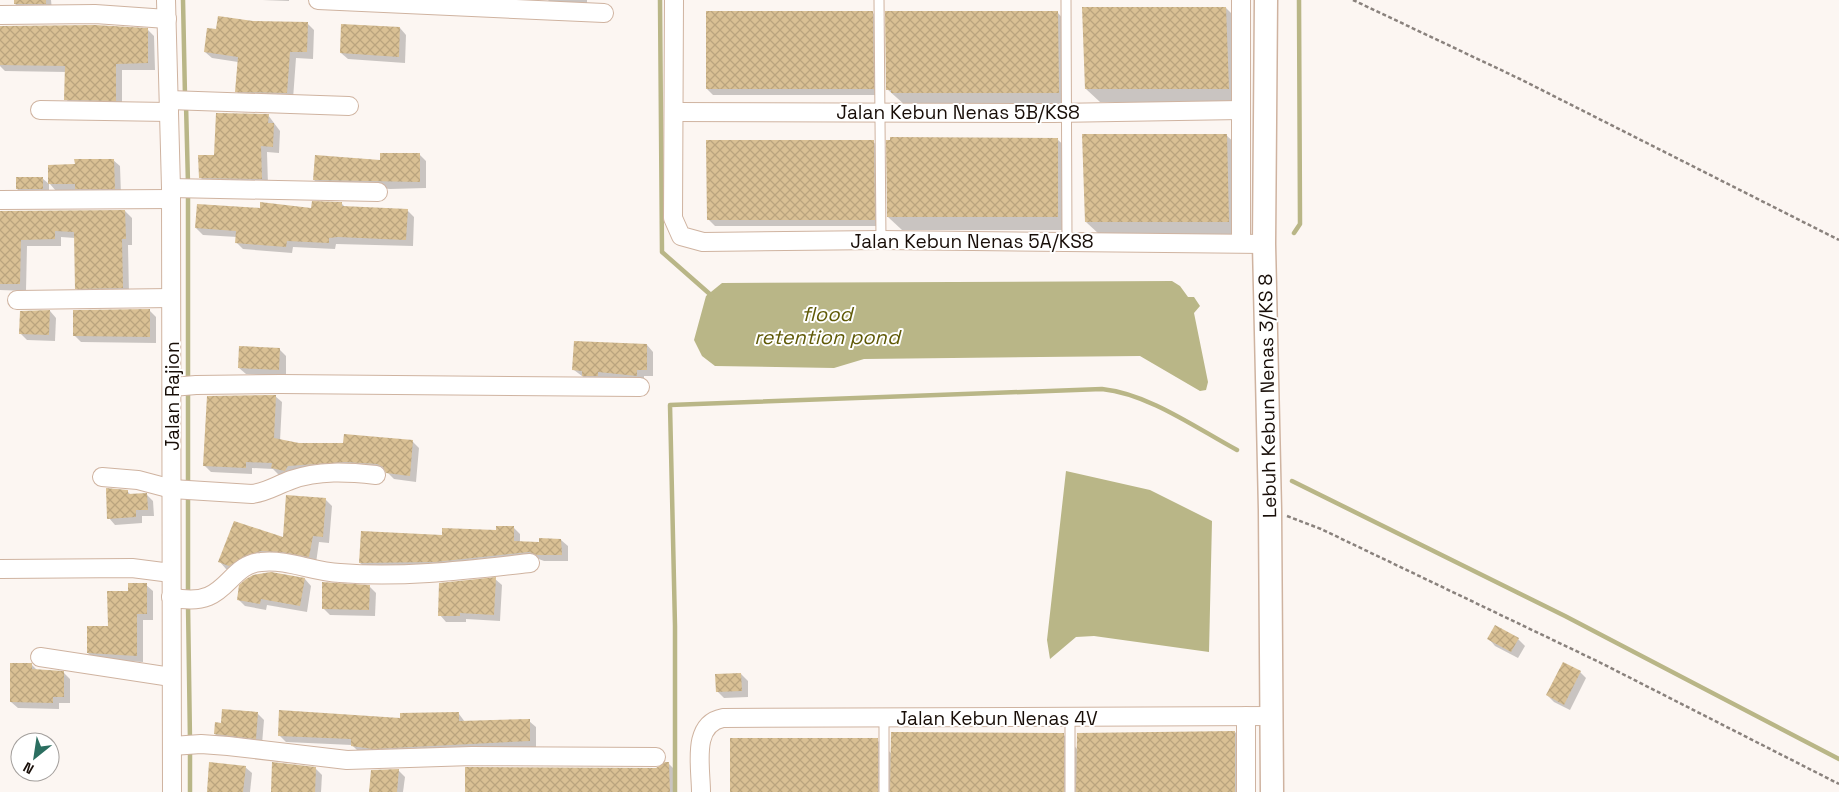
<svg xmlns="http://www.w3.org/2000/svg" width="1839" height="792" viewBox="0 0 1839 792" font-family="'Space Grotesk',sans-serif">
	<defs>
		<pattern id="building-cross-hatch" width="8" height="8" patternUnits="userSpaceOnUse" patternTransform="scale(1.25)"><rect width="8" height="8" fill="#d9c094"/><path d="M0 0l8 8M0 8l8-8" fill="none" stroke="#baa47e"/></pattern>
	</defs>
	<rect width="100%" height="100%" fill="#fcf6f2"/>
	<g fill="#b9b687">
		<polygon points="1172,281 1180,286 1188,297 1194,297 1200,306 1194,313 1208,382 1206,390 1200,391 1140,356 864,359 834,368 715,366 702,356 694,340 706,296 722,283"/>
		<polygon points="1066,471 1150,490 1212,521 1209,652 1094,636 1076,637 1050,659 1047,640"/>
	</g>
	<g fill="#0003">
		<polygon points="15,0 51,0 52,10 22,10 15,4"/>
		<polygon points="262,0 289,0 289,1"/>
		<polygon points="426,0 587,0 587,7 553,6 548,0"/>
		<polygon points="1226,8 1239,21 1242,102 1100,102 1086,89"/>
		<polygon points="872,12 879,19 880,95 713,95 707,89"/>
		<polygon points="1057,12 1070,26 1071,106 906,106 887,89"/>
		<polygon points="253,22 307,23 314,30 313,59 296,58 293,99 243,98 236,91 238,62 212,58 205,52 217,31"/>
		<polygon points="400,28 406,35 405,63 348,59 341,53"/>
		<polygon points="0,29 148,30 154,36 155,70 122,70 122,107 72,106 66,99 66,72 5,71 0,66"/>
		<polygon points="268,115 280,131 279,153 267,152 268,185 207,184 200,177 215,156"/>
		<polygon points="1226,135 1240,148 1242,235 1100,235 1086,222"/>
		<polygon points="1057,139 1071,152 1071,230 902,230 888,217"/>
		<polygon points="873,142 880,148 881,226 715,226 708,219"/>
		<polygon points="419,154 426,161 426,188 390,189 350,185 321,186 314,180"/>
		<polygon points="113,160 120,166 121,195 83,195 78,190 56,191 50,184 76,166"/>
		<polygon points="42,178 49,184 49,195 24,195 17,189"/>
		<polygon points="341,203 345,207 407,210 414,217 413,246 336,244 335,249 293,247 292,253 243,249 237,243 237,237 203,235 196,228 261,210 312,209"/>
		<polygon points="0,211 125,211 132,218 132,245 128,245 129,294 83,295 76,288 75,238 61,237 61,246 27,246 26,291 0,290"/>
		<polygon points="149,310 156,317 156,343 81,342 74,335"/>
		<polygon points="50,311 56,318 55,341 27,340 20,333"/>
		<polygon points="647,345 653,352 653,376 644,376 644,382 590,382 574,370"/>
		<polygon points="280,350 286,356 286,376 246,374 239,368"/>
		<polygon points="275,396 282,402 280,441 299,444 344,444 413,442 419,448 416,482 394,479 385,470 352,468 292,477 279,475 273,469 252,468 252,474 211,472 205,466"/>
		<polygon points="127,491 131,495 147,495 153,501 154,516 142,516 142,523 115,525 109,518"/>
		<polygon points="325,499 332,506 329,543 319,542 316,563 236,572 226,569 220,562 284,539"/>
		<polygon points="513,527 520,534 520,543 541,544 561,540 568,546 568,561 544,561 536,558 367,569 360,563 444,536 497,531"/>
		<polygon points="271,573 305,579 311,586 307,612 267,605 266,610 245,606 238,599"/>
		<polygon points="495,579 502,585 500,621 466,619 466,622 446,622 440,615"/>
		<polygon points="146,585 153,591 153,620 143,620 143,662 94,659 88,653 109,627 129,592"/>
		<polygon points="369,586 376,593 375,616 330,615 323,608"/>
		<polygon points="1496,627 1518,639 1525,646 1518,658 1495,646 1489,639"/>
		<polygon points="31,664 37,670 64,673 70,679 70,703 59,703 59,709 18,708 11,702"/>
		<polygon points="1580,672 1586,678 1570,710 1554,702 1547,695"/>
		<polygon points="741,674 748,681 748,697 724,698 717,691"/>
		<polygon points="258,714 264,720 262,744 222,740 215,734 222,724"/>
		<polygon points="459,714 465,722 529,721 536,727 536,747 380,755 359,752 352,745 286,742 280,736"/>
		<polygon points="1235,732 1248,746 1248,792 730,792 731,740 877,740 892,754 1063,734 1078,750"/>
		<polygon points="669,764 677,772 677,792 466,792 656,769"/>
		<polygon points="245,767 252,773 250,792 208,792"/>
		<polygon points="315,768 322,775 321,792 272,792"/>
		<polygon points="398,770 405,777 403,792 370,792"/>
	</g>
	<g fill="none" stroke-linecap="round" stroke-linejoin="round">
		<g stroke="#b9b687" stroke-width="4.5">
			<polyline points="183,0 185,96"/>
			<polyline points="660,0 662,252 712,296"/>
			<polyline points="186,104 188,184"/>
			<polyline points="188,191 188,381"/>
			<polyline points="1294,233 1300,224 1299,0"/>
			<polyline points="188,389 188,486"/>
			<polyline points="1292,481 1565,616 1839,759"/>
			<polyline points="188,494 188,596"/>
			<polyline points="188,604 190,741"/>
			<polyline points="190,749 190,792"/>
			<path d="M 675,792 L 675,626 L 670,405 L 1102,389 C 1149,394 1196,428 1237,450"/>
		</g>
	</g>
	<g fill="url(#building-cross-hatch)">
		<rect x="14" y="0" width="32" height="4"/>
		<polygon points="1082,7 1226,7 1229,89 1085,89"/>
		<polygon points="706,11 873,11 874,89 706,89"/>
		<polygon points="885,11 1058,11 1059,93 891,93 891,90 886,90"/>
		<polygon points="218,16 253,21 308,22 307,52 290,52 287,93 235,92 238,57 204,52 207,28 216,29"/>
		<polygon points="341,24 400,27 399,57 340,53"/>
		<polygon points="95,25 148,28 148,63 116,64 116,101 64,100 65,66 0,65 0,26"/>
		<polygon points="216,113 269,114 268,123 274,123 273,147 261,146 262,179 199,178 198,155 214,155"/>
		<polygon points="1082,134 1227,134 1229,222 1085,222"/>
		<polygon points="890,137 1058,138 1058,217 887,217 886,140 890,140"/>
		<polygon points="706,140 874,140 875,220 707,220"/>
		<polygon points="380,153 420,153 420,182 313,180 315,155 380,160"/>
		<polygon points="74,159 114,159 115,189 75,189 75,184 48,184 48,165 75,164"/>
		<rect x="16" y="177" width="27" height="12"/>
		<polygon points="312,201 342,202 342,206 408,209 406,240 338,237 329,238 329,243 287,241 286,247 235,243 236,231 195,228 197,204 260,208 260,202 311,208"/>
		<polygon points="125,210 126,239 122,239 123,288 75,289 74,232 55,231 55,239 21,240 20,284 0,284 0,211"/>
		<polygon points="150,309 150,337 73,336 73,310"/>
		<polygon points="50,310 49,335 19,334 20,311"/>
		<polygon points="574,341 647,344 647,370 637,370 637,376 598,372 598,376 582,376 582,371 572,370"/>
		<polygon points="239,346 280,348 279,370 238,368"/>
		<polygon points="276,395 274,438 299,443 343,443 344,434 413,440 410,476 386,473 383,467 377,464 345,462 288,466 285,471 271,468 272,463 246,462 246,468 203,466 207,396"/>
		<polygon points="106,488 128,490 128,494 147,493 148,510 136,510 136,517 107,519"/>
		<polygon points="286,495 326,498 323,537 313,536 309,557 282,552 261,551 244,556 229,566 218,562 234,521 283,537"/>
		<polygon points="496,526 514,526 514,541 539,542 539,538 561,539 562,555 537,555 529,552 435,562 359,563 361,531 442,535 442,528 496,530"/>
		<polygon points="271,572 305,578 300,606 261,599 260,604 237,600 239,585 246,579 253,575"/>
		<polygon points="496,577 494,615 460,613 460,616 438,616 439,583"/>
		<polygon points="322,582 370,585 369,610 322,609"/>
		<polygon points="128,583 147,583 147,614 137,614 137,656 87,653 87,626 108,626 107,591 128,591"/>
		<polygon points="1495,625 1519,638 1511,652 1487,639"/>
		<polygon points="1563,662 1581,671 1564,705 1546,695"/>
		<polygon points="10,663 32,663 32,669 64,671 64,697 53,697 53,703 10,702"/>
		<polygon points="741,673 742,691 716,692 715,674"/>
		<polygon points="222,709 258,712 256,739 214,734 215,722 221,723"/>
		<polygon points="279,710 400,718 400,713 459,712 459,721 530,719 530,741 373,749 351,746 351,739 278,736"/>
		<polygon points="1235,731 1235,792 1076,792 1077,733"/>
		<polygon points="891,732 1064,733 1064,792 890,792"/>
		<rect x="730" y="738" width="148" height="54"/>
		<polygon points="209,762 246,766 243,792 207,792"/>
		<polygon points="272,762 316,767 315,792 271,792"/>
		<polygon points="665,762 669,762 670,792 465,792 465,767 656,768"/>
		<polygon points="399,769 397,792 369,792 371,770"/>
	</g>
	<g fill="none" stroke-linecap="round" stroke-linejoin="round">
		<defs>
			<g id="service">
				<polyline points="879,0 881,240"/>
				<polyline points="1066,0 1067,241"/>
				<polyline points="1070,717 1070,792"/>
				<polyline points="884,718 884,792"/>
			</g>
			<g id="minor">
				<polyline points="166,0 171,188 172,792"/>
				<polyline points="318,0 604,13"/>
				<polyline points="674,0 673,218 681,236 703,242 881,240 1264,244"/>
				<polyline points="0,15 95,14 167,19"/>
				<polyline points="169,100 349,106"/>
				<polyline points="40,110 169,112"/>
				<polyline points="674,112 1054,113 1241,110"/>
				<polyline points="171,188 378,192"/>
				<polyline points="0,200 171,199"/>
				<polyline points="1241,243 1241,0"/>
				<polyline points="17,300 171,298"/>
				<polyline points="172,387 196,385 281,384 640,387"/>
				<path d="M 102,477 L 138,480 L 172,489 L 252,494 C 267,492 277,485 291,480 C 319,470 348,472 376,475"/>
				<polyline points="0,569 132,568 171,573"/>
				<path d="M 171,597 C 228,611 225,565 261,562 C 288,559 313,572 340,573 C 404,578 467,570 530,563"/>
				<polyline points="40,657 171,677"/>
				<polyline points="1246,716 1246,792"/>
				<polyline points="172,746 201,744 228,746 347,760 472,756 656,757"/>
				<path d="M 701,792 C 701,767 691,724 723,718 L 1272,716"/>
			</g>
			<polyline id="tertiary" points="1266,0 1264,244 1270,510 1272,792"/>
		</defs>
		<use href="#service" stroke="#cfb3a0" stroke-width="11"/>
		<use href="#minor" stroke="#cfb3a0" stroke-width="20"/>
		<use href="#tertiary" stroke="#cfb3a0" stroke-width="25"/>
		<g stroke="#8a827d" stroke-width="2.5" stroke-dasharray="4 2.5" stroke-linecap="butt">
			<polyline points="1353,0 1520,79 1839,240"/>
			<polyline points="1287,516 1321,529 1599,662 1839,784"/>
		</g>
		<use href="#service" stroke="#fff" stroke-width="9"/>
		<use href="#minor" stroke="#fff" stroke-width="18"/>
		<use href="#tertiary" stroke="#fff" stroke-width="22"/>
	</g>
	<g text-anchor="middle" stroke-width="4" stroke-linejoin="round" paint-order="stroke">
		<g font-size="19" fill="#180e08" stroke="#fff">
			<text x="958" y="119">Jalan Kebun Nenas 5B/KS8</text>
			<text x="972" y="248">Jalan Kebun Nenas 5A/KS8</text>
			<text transform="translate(172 396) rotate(-90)" y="7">Jalan Rajion</text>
			<text transform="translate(1267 396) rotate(-91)" y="7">Lebuh Kebun Nenas 3/KS 8</text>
			<text x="997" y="725">Jalan Kebun Nenas 4V</text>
		</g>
		<g font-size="20" font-style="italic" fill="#5f5906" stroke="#fff">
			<text x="827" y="321">flood<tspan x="827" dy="23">retention pond</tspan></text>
		</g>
	</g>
	<g transform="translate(35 757) rotate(210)"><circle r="24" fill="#ffffff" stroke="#a39f9c"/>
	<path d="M0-4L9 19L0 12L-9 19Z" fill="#2b6e60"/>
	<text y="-8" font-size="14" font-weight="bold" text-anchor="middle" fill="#180e08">N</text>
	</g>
</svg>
